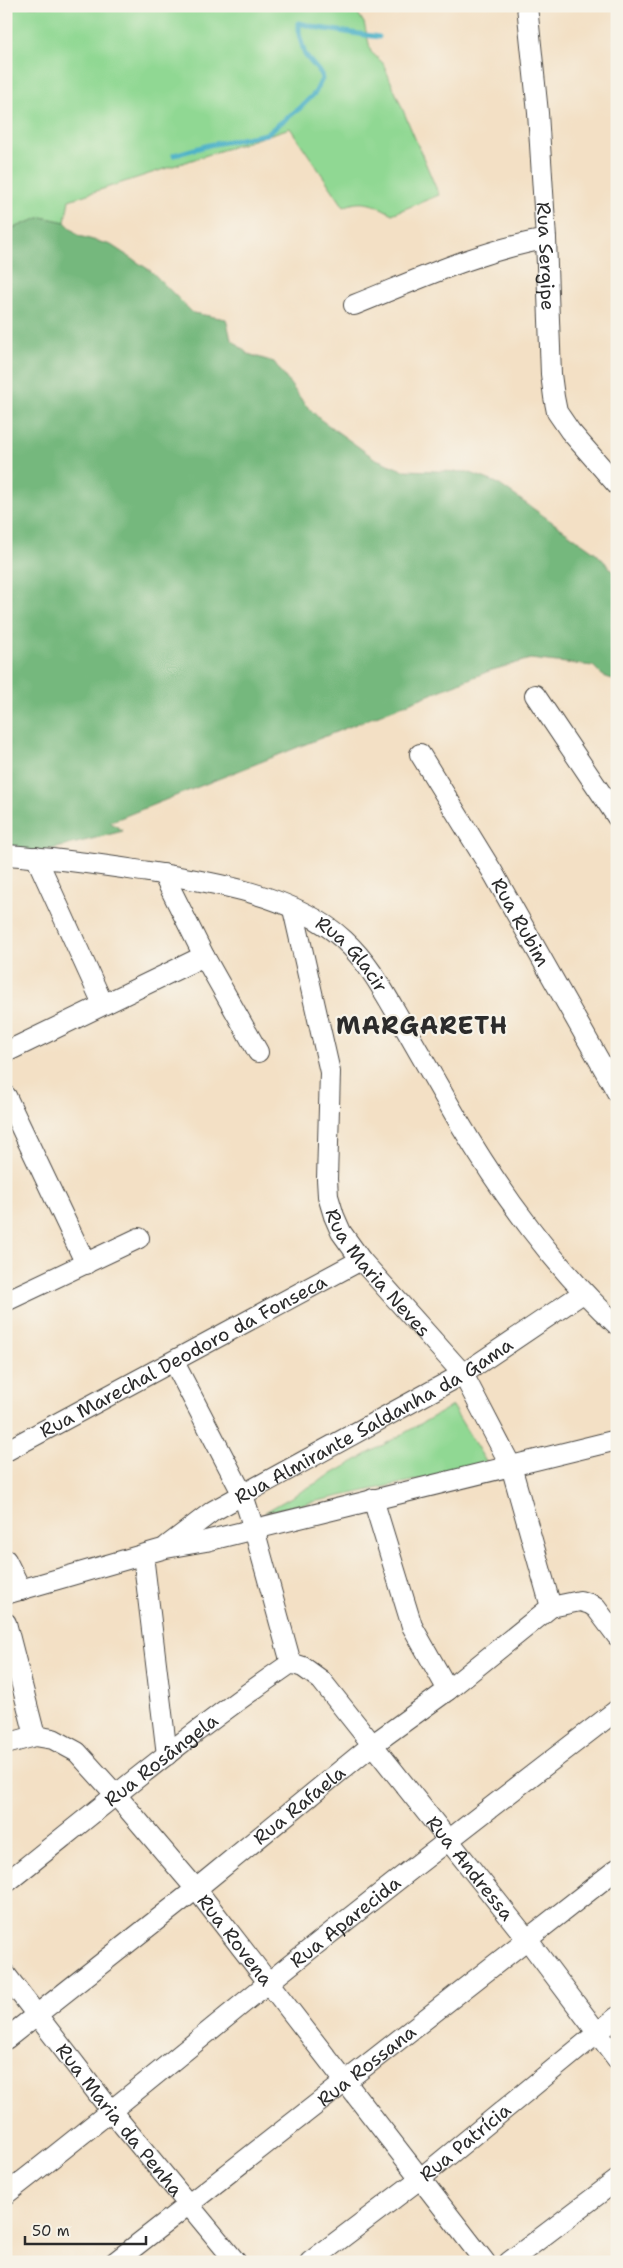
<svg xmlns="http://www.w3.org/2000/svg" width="623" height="2268" viewBox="0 0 623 2268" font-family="'Shantell Sans',sans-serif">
	<rect width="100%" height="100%" fill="#f7f3e8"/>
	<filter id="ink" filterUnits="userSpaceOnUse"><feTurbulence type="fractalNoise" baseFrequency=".02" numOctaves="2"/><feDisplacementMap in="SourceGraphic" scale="10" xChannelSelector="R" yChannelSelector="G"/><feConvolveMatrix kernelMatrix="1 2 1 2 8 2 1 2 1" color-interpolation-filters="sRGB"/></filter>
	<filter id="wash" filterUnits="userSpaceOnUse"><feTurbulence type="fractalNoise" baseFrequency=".0096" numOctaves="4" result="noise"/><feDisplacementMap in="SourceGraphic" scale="20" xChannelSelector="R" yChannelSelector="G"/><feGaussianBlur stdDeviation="1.12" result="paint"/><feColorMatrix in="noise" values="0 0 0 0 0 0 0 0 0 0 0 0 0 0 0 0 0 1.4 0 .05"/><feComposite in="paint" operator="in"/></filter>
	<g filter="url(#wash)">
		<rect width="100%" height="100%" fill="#f3e0c5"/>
		<g fill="#90d893" stroke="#5e825f">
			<path d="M 6,6 L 327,6 L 335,10 L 356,10 L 364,23 L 371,52 L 383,63 L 439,195 L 392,214 C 377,205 361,198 344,207 L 290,128 L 69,200 L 65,222 L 42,217 L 6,231 Z"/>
			<polygon points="452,1406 488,1465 265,1512"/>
		</g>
		<polygon fill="#74b87d" stroke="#507254" points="42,217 65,222 79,236 111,245 151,271 193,313 226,319 231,339 248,354 274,362 304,403 321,420 374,458 402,470 468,472 497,483 596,553 617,575 617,682 602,675 593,666 530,659 489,671 110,822 123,831 6,861 6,231"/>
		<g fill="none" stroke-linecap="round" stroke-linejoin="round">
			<polyline stroke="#48b0c7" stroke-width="5" points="174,155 209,145 266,134 300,108 315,93 322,79 321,74 305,55 299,34 299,23 319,28 379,37"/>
		</g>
	</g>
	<g filter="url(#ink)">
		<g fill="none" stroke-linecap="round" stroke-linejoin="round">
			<defs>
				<g id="minor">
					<path id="s1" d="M 527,6 L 538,113 L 546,239 L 551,374 L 554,397 L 557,412 L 570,431 L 617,485"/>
					<path d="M 354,305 C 417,280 478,251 546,239"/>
					<polyline points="535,695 617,817"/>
					<path id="s2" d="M 420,754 L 492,871 L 617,1092"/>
					<path id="s3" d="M 6,855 C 52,858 97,864 142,871 C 206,881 295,894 344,940 C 367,961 382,988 397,1014 C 418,1050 438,1086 459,1122 C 500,1192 557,1270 617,1325"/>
					<polyline points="36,857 103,1004"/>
					<polyline points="163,874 204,956 258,1052"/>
					<path id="s4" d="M 293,909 L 330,1072 L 327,1179 L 328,1196 L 334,1216 L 341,1232 L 361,1260 L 463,1374 L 511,1466 L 551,1607"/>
					<polyline points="6,1052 204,956"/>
					<polyline points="6,1096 86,1264"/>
					<polyline points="6,1301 139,1238"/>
					<polyline points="174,1362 243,1495 254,1529 291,1663"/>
					<path id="s5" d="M 6,1451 L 361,1260"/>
					<polyline points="373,1499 412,1626 448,1690"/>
					<path id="s6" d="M 167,1546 L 213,1511 L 463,1374 L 583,1293"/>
					<polyline points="143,1555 167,1755"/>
					<polyline points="6,1560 21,1590"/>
					<polyline points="6,1594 166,1548 206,1541 617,1440"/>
					<path id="s7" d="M 6,1623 L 35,1736 L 53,1739 L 77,1752 L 116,1795 L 196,1889 L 485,2262"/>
					<polyline points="6,1744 35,1736"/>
					<path id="s8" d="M 6,1883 C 100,1808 192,1731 291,1663 L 303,1667 L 321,1680 L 527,1939 L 617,2059"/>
					<path id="s9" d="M 6,1975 L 112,2112 L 236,2262"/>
					<path id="s10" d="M 6,2039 L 196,1889 L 372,1745 L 448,1690 L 551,1607 L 580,1601 L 590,1604 L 596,1608 L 617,1636"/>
					<path id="s11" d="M 6,2194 C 95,2125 181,2054 268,1983 C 383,1890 500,1800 617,1710"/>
					<path id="s12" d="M 115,2262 L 617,1869"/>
					<path id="s13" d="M 310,2262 L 421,2178 L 617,2017"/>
					<polyline points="509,2262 617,2180"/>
				</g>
			</defs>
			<use href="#minor" stroke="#494642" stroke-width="22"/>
			<use href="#minor" stroke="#fff" stroke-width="20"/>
		</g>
	</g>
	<g text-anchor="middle" stroke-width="4.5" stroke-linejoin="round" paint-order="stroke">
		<g font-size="19" fill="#2b2b2b" stroke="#f7f3e8">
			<text dy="7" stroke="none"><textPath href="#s1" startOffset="251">Rua Sergipe</textPath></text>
			<text dy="7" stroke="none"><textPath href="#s2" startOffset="196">Rua Rubim</textPath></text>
			<text dy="7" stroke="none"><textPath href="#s3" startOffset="369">Rua Glacir</textPath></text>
			<text dy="7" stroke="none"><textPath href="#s4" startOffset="384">Rua Maria Neves</textPath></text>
			<text dy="7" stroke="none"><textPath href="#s5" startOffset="201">Rua Marechal Deodoro da Fonseca</textPath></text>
			<text dy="7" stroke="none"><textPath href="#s6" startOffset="242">Rua Almirante Saldanha da Gama</textPath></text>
			<text dy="7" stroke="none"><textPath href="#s8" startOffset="198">Rua Rosângela</textPath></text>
			<text dy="7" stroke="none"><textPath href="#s10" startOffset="375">Rua Rafaela</textPath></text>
			<text dy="7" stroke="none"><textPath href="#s8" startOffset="635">Rua Andressa</textPath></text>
			<text dy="7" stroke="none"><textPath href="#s11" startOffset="435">Rua Aparecida</textPath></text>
			<text dy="7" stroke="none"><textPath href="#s7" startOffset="408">Rua Rovena</textPath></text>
			<text dy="7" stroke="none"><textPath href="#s12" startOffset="319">Rua Rossana</textPath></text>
			<text dy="7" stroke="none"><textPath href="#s9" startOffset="184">Rua Maria da Penha</textPath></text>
			<text dy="7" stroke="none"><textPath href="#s13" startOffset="196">Rua Patrícia</textPath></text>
		</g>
		<g font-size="24" font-weight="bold" letter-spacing="1" fill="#2b2b2b" stroke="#f7f3e8">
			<text x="422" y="1034">MARGARETH</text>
		</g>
	</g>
	<rect width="623" height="2268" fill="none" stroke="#f7f3e8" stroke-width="25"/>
	<path d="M25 2236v8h121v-8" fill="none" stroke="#2b2b2b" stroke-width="2.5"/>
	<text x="32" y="2236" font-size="15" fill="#2b2b2b" stroke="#f7f3e8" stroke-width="4" paint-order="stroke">50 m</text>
</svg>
